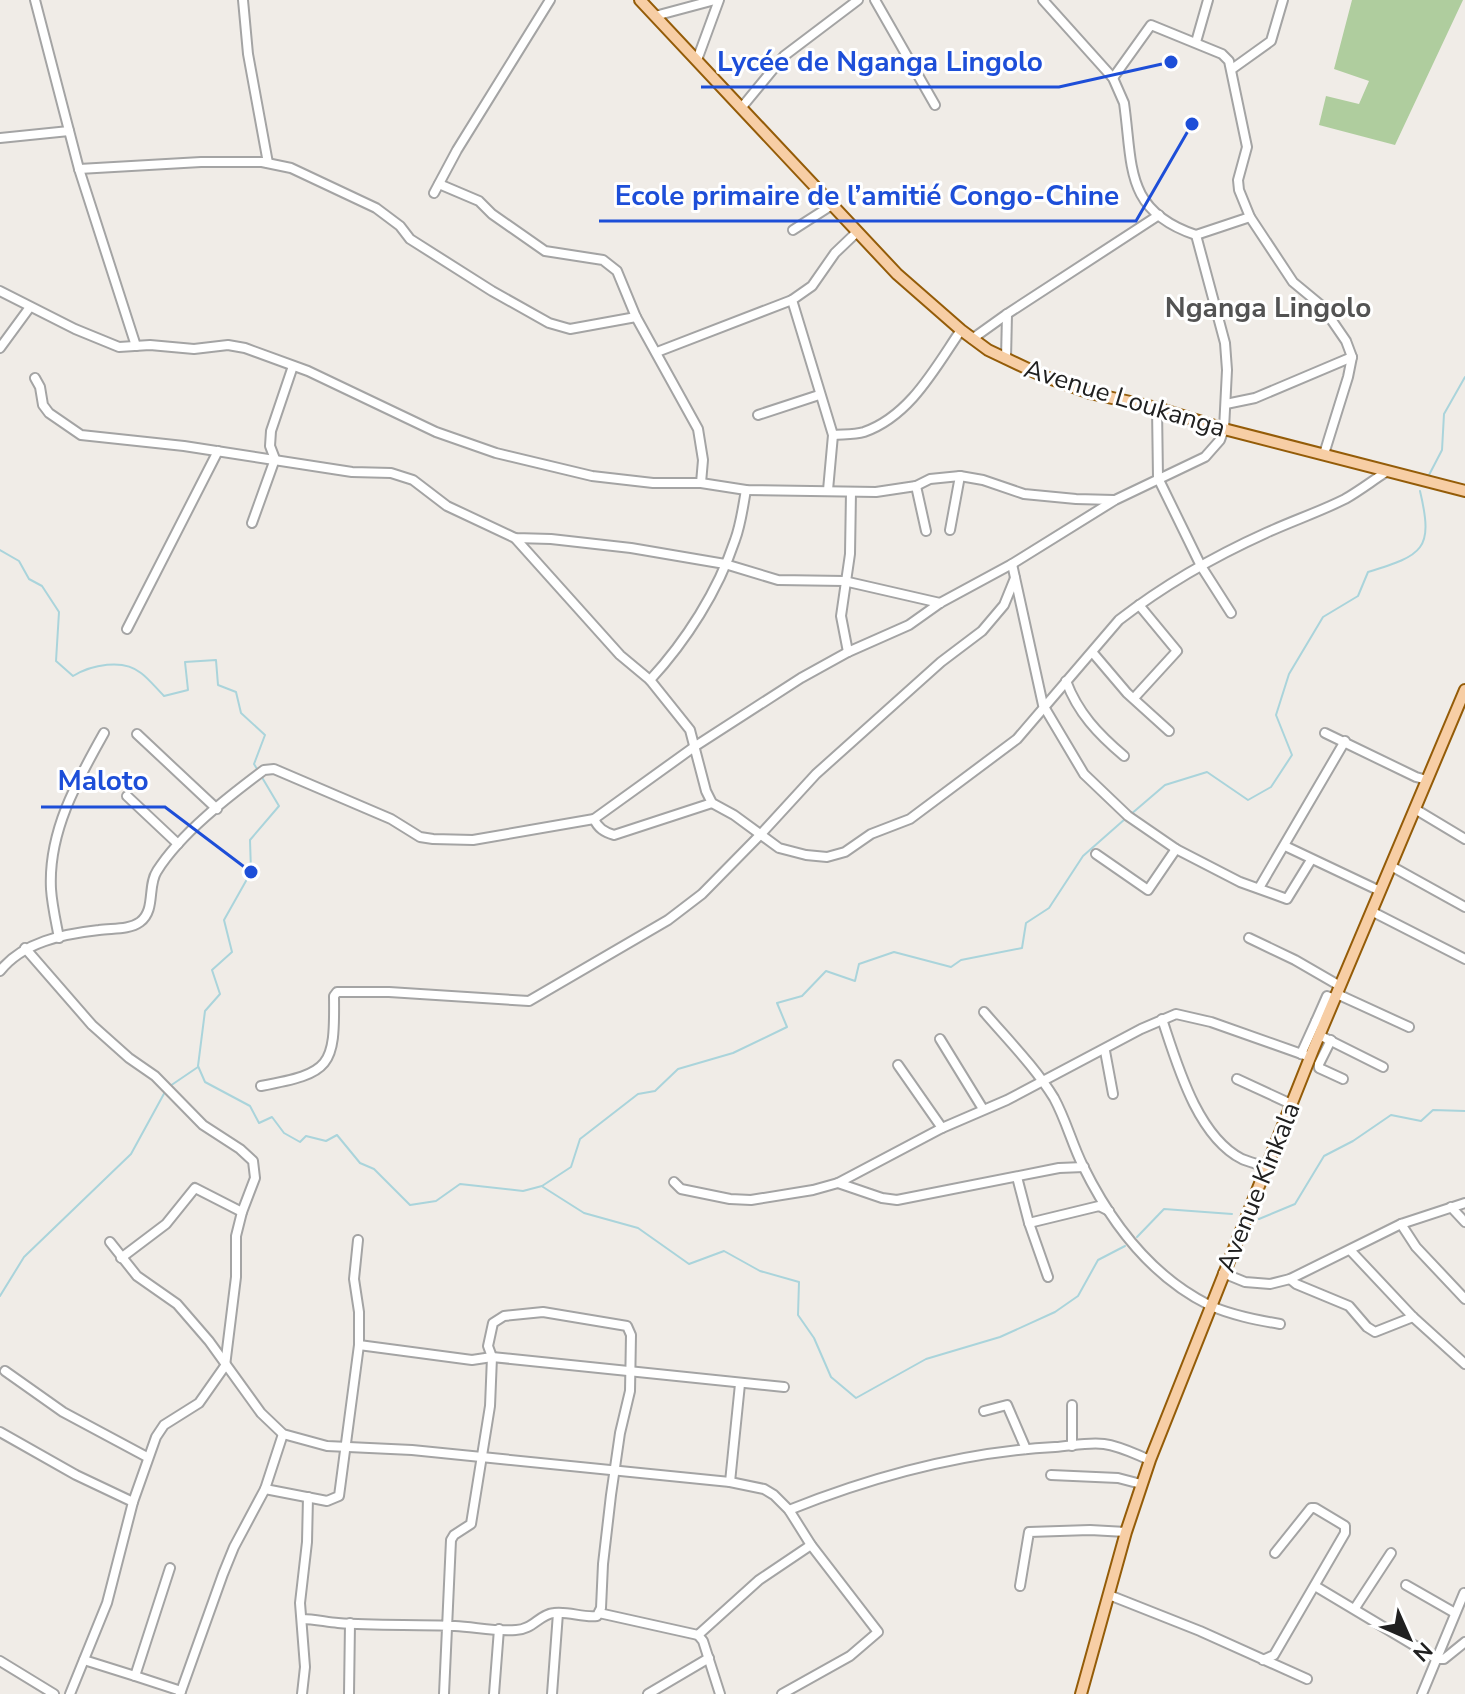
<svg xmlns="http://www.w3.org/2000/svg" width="1465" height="1694" viewBox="0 0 1465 1694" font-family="'Nunito Sans',sans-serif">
	<rect width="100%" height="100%" fill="#f0ece7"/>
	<polygon fill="#afcd9e" points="1352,0 1463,0 1395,145 1319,125 1326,96 1359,104 1369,81 1334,69"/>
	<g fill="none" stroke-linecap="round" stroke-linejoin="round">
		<g stroke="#aad4db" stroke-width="2">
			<polyline points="1429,475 1442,450 1444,414 1465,377"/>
			<path d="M 0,550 L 19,561 L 29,579 L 42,586 L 59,612 L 56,661 L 73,676 C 91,665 123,658 141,673 C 149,679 156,688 164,696 L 188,690 L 185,662 L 216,660 L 218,685 L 236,692 L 241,713 L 265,735 L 254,764 L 257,769"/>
			<polyline points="260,774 279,806 250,840 251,872 224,920 232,952 212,970 220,994 205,1011 198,1066 205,1082 250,1106 259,1123 272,1117 284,1133 300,1142 306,1136 326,1141 337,1135 360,1163 374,1169 410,1205 436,1201 460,1184 523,1191 542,1186 571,1167 580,1139 638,1094 655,1091 678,1069 733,1053 787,1027 777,1003 802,996 826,971 855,981 859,964 894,952 951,967 961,960 1022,948 1026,923 1049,908 1083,856 1125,819"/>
			<path d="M 1130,815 L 1165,785 L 1207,772 L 1248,800 L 1271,787 L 1292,755 L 1276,715 L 1289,674 L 1323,617 L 1358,596 L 1368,572 C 1423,555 1434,550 1420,491"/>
			<polyline points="170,1086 198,1067"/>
			<polyline points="543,1187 584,1213 638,1228 689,1264 724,1251 760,1271 799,1282 798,1315 814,1338 831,1377 856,1398 926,1359 1000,1337 1055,1312 1078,1296 1098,1260 1125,1246"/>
			<polyline points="1259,1219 1295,1204 1324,1156 1353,1141 1391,1115 1421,1121 1433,1110 1465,1111"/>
			<polyline points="1137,1237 1164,1209 1232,1214"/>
			<polyline points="0,1296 24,1257 131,1154 166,1090"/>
		</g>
		<defs>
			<g id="minor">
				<polyline points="35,0 79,169 136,346"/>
				<polyline points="243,0 248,54 268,163"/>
				<polyline points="875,0 935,105"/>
				<path d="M 1043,0 L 1113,78 L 1124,103 C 1133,166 1124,211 1196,235 L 1250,217"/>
				<polyline points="655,16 715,0"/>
				<polyline points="1196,42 1208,0"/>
				<polyline points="697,60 719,0"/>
				<polyline points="1232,69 1271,41 1283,0"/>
				<polyline points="1113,78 1151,25 1222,54 1229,61 1247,147 1238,180 1239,190 1250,217 1293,282 1322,306 1346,341 1352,357 1348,377 1324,454"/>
				<polyline points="742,107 784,56 858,0"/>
				<polyline points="0,138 69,131"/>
				<polyline points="79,169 201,162 262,162 291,168 376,208 400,226 410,239 492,291 549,323 570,329 636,317"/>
				<polyline points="439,184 479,201 492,214 545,251 603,260 617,271 636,317 698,429 703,460 701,483"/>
				<polyline points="434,193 457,150 550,0"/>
				<polyline points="793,230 832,205"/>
				<polyline points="0,291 75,329 119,347 150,345 194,349 228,345 245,348 308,371 436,432 496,453 592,476 653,483 701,483 746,490 876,492 916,486 930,479 960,476 983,480 1024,494 1076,499 1114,500"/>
				<polyline points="972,339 1007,314 1159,215"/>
				<polyline points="0,348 30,307"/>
				<polyline points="657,352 792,300"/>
				<polyline points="1006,359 1007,314"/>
				<polyline points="35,378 40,387 43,405 49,413 81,435 184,446 352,472 391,473 413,480 447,506 515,538 551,539 631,548 725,564 778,580 844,581 940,603"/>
				<polyline points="1226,404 1255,398 1352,357"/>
				<polyline points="1157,408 1158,478 1201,566 1231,613"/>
				<polyline points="758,415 819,395"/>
				<path d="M 833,435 C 842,434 854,435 864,432 C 910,416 935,368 961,330"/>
				<polyline points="916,486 926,531"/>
				<polyline points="828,490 833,435 792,300 812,286 835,253 857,232"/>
				<polyline points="252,523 275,459 270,446 271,431 293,366"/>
				<polyline points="950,530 960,476"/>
				<path d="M 515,538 L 620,655 L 650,680 L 690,730 L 706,791 L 712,803 L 734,815 L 779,848 L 806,855 L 827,857 L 845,852 L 871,834 L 910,819 L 1017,739 L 1119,620 C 1163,586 1215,556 1266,533 C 1292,521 1319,512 1345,499 C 1359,491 1372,481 1386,472"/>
				<polyline points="1012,564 1043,705 1084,774 1128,816 1176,849 1240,882 1287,899 1311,860"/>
				<polyline points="127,629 218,451"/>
				<polyline points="848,652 841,616 850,554 851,492"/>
				<polyline points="1093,653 1127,693 1169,731"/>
				<path d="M 650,680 C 686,641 718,591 735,540 C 741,524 743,506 746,490"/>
				<path d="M 1066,681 C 1078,713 1098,734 1124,756"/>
				<polyline points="1134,698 1177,651 1139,605"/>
				<polyline points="1325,733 1416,777 1427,780"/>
				<polyline points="137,734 217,809"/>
				<polyline points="127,796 178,844"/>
				<polyline points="1415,809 1465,839"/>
				<path d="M 594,819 C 598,828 604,832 614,835 L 712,803"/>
				<polyline points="1285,846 1380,891"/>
				<polyline points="1096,854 1148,890 1176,849"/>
				<polyline points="1391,866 1465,907"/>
				<polyline points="1259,888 1345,741"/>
				<polyline points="1371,911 1465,959"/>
				<path d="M 59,938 C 56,922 52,905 51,889 C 48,832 77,781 104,733"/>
				<polyline points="1249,938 1295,960 1340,986"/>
				<polyline points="25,948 92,1025 129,1058 155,1076 203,1125 240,1149 253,1161 255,1178 242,1212 236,1236 236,1277 225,1366 199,1403 164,1425 156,1437 133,1502 107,1603 70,1694"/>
				<path d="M 0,971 C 23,942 63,934 99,930 C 112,928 129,930 140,922 C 156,910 147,886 157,871 C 181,833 228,797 264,770 L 274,769 L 391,819 L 420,837 L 433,839 L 473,840 L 594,819 L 694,747 L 801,678 L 848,652 L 909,625 L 940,603 L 1012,564 L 1115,500 L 1205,457 L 1220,440 L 1224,429 L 1227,370 L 1225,343 L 1196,235"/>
				<polyline points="1337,994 1409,1027"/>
				<path d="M 984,1012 C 1008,1040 1035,1067 1054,1098 C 1066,1120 1072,1144 1083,1166 C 1111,1223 1151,1276 1209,1305 C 1230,1315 1257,1320 1280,1324"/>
				<path d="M 1162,1019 C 1177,1064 1197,1136 1242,1159 C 1249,1162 1258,1164 1266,1167"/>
				<polyline points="1324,1025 1316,1021 1327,996 1335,999"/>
				<polyline points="1319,1035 1383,1067"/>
				<polyline points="940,1039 983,1109"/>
				<polyline points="1331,1040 1319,1064 1319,1068 1343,1079"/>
				<polyline points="1105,1051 1113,1094"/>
				<polyline points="1301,1054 1316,1021"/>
				<polyline points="898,1065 942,1128"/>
				<polyline points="1237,1079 1291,1104"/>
				<path d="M 261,1086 C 331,1073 335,1067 334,996 L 337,992 L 389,992 L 529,1001 L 668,920 L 702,894 L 761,834 L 816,774 L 941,662 L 982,631 L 1004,605 L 1015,578"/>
				<polyline points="1017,1177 1029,1223 1048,1277"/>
				<polyline points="674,1182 681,1189 730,1199 751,1200 813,1190 838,1183 942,1128 1007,1100 1141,1029 1176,1014 1211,1022 1310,1057"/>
				<polyline points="838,1183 882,1198 897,1200 1059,1168 1084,1167"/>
				<polyline points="1451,1207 1465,1222"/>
				<polyline points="1029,1223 1099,1206 1109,1211"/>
				<polyline points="1401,1224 1416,1247 1465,1299"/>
				<polyline points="110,1242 137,1276 177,1304 209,1341 261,1413 283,1434 327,1446 412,1450 730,1482 764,1489 774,1495 789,1510 811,1545 878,1632 850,1656 782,1694"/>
				<polyline points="1350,1250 1413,1317 1465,1364"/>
				<polyline points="121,1258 166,1224 195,1188 242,1212"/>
				<polyline points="1223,1273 1245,1282 1270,1284 1290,1279 1401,1224 1465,1203"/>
				<polyline points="1290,1279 1296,1284 1349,1306 1367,1327 1375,1332 1413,1317"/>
				<polyline points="359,1345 472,1360 492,1357 784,1387"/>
				<polyline points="5,1371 63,1412 147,1457"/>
				<polyline points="984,1411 1007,1405 1026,1449"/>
				<polyline points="0,1432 76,1475 133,1502"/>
				<polyline points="1072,1446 1072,1405"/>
				<polyline points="1051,1475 1118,1478 1141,1484"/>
				<polyline points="730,1482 740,1384"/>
				<polyline points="265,1489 327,1501 339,1496 359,1345 359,1312 354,1279 358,1240"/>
				<path d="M 789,1510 C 874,1476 963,1452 1055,1447 C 1071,1446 1088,1442 1104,1444 C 1120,1446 1135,1454 1150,1460"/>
				<polyline points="170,1568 135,1676 181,1691"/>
				<polyline points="1406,1585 1455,1613"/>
				<polyline points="1020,1586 1029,1532 1090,1530 1126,1532"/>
				<polyline points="1315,1586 1437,1659 1444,1659 1465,1642"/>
				<polyline points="1109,1595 1200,1631 1307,1679"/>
				<polyline points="1355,1608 1391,1553"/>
				<polyline points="599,1613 698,1635 759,1580 811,1545"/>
				<path d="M 302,1619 C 314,1619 326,1622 338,1623 C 377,1626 416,1624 455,1626 C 475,1627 497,1632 516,1630 C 532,1630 540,1614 554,1613 C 569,1611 583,1618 597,1616 L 601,1608 L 603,1564 L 611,1495 L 620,1433 L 630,1391 L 631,1335 L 627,1326 L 543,1312 L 504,1316 L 493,1323 L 488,1346 L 492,1357 L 490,1406 L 471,1524 L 454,1535 L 451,1540 L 444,1694"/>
				<polyline points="698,1635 703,1641 720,1694"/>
				<polyline points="84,1660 135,1676"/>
				<polyline points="1263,1660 1274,1655 1345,1533 1345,1526 1315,1508 1311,1508 1275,1553"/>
				<polyline points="0,1661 54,1694"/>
				<polyline points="180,1694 223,1574 234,1547 265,1489 283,1434"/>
				<polyline points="302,1694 305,1667 300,1603 307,1542 308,1497"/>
				<polyline points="349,1694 350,1623"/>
				<polyline points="494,1694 499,1629"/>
				<polyline points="552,1694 558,1613"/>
				<polyline points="648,1694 709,1658"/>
				<polyline points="1422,1694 1464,1593"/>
			</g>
			<g id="major">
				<polyline points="640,0 897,274 961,330 988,350 1043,376 1090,393 1157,408 1224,429 1465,491"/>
				<polyline points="1081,1694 1126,1532 1150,1460 1313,1050 1465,690"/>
			</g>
		</defs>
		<use href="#minor" stroke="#a4a4a4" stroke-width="12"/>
		<use href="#major" stroke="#945c08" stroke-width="14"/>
		<use href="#minor" stroke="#fff" stroke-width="8"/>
		<use href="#major" stroke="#f7cea5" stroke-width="10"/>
	</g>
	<g text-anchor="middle" stroke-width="6" stroke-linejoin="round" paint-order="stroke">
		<g font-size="26" fill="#202020" stroke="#fff">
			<text transform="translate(1125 398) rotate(17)" y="9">Avenue Loukanga</text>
			<text transform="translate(1258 1187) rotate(-68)" y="9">Avenue Kinkala</text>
		</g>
		<g font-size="28" font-weight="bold" fill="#535353" stroke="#fff">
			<text x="1268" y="317">Nganga Lingolo</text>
		</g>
	</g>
	<path fill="none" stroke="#1d4ed8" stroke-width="3" d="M1171 62L1059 87H701M1192 124L1136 221H599M251 872L165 807H41"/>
	<g fill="#1d4ed8" stroke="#fff" stroke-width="3">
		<circle cx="1171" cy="62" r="8"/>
		<circle cx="1192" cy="124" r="8"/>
		<circle cx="251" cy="872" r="8"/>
	</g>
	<g font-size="28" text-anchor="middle" font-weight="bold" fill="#1d4ed8" stroke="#fff" stroke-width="6" stroke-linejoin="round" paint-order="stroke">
		<text x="880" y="71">Lycée de Nganga Lingolo</text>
		<text x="867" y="205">Ecole primaire de l’amitié Congo-Chine</text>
		<text x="103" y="790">Maloto</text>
	</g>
	<g transform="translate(1409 1638) rotate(135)" stroke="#ffffff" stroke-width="6" paint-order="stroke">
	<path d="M0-6L14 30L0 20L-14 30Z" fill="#202020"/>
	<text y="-12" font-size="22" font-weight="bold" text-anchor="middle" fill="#202020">N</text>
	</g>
</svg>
